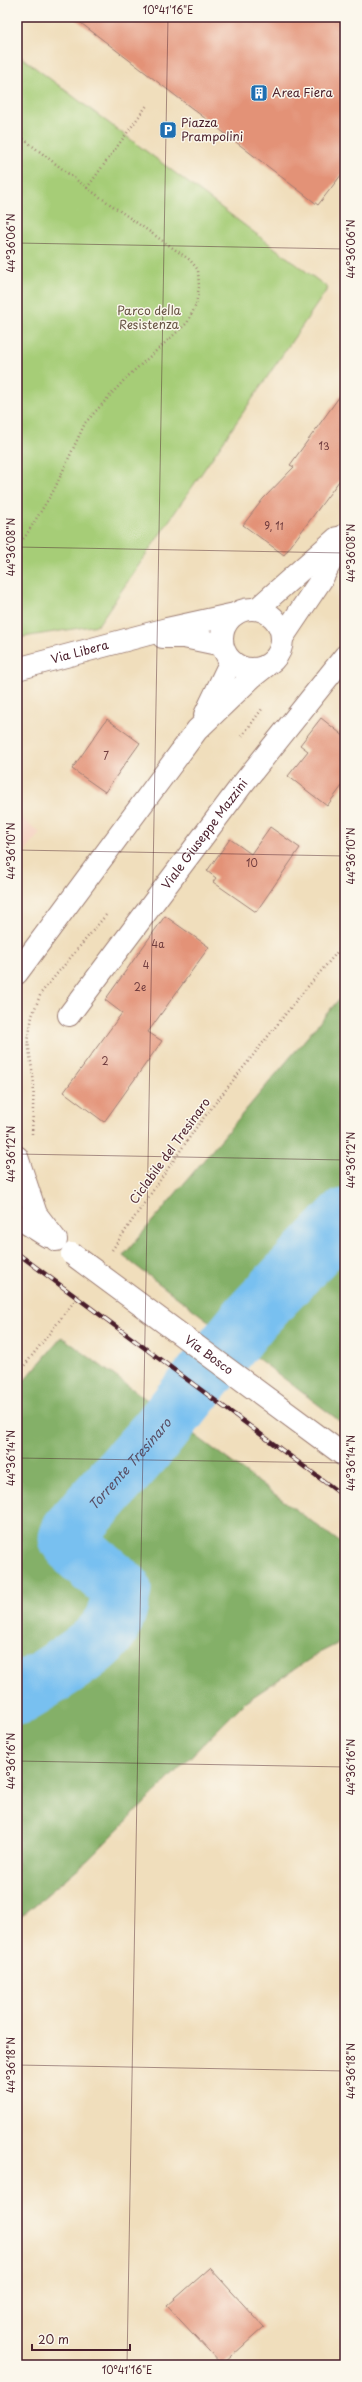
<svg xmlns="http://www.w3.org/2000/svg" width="362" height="2382" viewBox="0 0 362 2382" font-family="'Playpen Sans',sans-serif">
	<rect width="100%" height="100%" fill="#fbf7ec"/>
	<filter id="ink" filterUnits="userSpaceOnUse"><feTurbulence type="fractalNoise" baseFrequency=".025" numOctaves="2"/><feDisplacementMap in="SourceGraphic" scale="8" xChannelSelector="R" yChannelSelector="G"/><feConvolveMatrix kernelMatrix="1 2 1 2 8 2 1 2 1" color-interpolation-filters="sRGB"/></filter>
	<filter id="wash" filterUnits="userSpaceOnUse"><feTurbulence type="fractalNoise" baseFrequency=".012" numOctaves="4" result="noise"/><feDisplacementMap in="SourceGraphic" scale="16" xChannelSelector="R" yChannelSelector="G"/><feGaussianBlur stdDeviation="0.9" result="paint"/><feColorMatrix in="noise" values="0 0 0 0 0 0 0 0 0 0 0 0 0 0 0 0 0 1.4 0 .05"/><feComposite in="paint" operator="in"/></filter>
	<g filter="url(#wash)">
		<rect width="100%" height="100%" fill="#f0debc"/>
		<polygon fill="#f5d3c2" points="17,814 40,833 17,862"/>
		<polygon fill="#a6cd77" stroke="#787651" points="17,54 328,288 98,625 17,638"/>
		<g fill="#84b068" stroke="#67684a">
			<polygon points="345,992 345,1425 123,1256"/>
			<polygon points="62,1337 345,1546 345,1640 319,1653 245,1702 89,1859 17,1920 17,1389"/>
		</g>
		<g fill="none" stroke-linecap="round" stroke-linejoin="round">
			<path stroke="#78c0f0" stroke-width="59" id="s1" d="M 17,1696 C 41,1681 88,1655 105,1634 C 116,1621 119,1605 122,1589 L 80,1553 L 68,1538 L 71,1530 L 156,1435 L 252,1316 L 345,1218"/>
		</g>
		<g id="blocks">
			<g fill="#e39277">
				<polygon points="73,17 345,17 345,170 318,205"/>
				<polygon points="345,389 345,473 284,555 243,525 263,499 294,467 290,465"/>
				<polygon points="321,718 345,737 345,782 327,806 288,776 308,751 300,745"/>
				<polygon points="107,719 140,743 105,792 72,769"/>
				<polygon points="270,827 300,848 256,912 213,882 216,878 207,871 230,839 251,854"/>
				<polygon points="165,916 209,947 148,1032 162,1041 104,1122 64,1092 122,1013 105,1000"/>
				<polygon points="210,2268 264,2327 222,2365 167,2306"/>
			</g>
		</g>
	</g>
	<g filter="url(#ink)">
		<use href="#blocks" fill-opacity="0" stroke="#9d7e74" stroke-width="1"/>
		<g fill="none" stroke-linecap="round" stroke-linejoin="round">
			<defs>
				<g id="minor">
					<path id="s2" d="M 69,1015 L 241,786 L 345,656"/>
				</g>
				<g id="tertiary">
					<circle cx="252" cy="639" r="30"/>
					<polyline points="257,609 337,538"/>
					<polyline points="163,637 184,637 222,645"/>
					<polyline points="282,638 321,580 345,535"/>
					<path id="s3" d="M 17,669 L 167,629 L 235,614"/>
					<polyline points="205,715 231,661"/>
					<polyline points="17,973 197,730 252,677 266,666"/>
				</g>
				<g id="secondary">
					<polyline points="17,1157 36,1214 56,1240"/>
					<polyline points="17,1217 47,1236"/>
				</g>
			</defs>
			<use href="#minor" stroke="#9d7e74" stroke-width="24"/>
			<use href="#tertiary" stroke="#9d7e74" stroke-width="24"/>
			<use href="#secondary" stroke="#9d7e74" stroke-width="24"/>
			<g stroke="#9d7e74" stroke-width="2.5" stroke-dasharray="1 3" stroke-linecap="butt">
				<polyline points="17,134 87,188 190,260 198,270 199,287 196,305 187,323 126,378 85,423 54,490 25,537 17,545"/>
				<polyline points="87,188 148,104"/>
				<polyline points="242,736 262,709"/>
				<polyline points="32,1134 34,1083 28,1042 32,1016 41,993 106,915"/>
				<polyline points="112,1250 198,1125 299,997 345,943"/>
				<polyline points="17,1375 80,1294"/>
			</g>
			<use href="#minor" stroke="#fff" stroke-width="22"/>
			<use href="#tertiary" stroke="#fff" stroke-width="22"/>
			<use href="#secondary" stroke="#fff" stroke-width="22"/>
			<defs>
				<polyline id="rail" points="17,1253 345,1497"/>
			</defs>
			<use href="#rail" stroke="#4a1f2b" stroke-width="4.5"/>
			<use href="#rail" stroke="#fbf7ec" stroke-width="3" stroke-dasharray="9" stroke-linecap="butt"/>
			<defs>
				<g id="secondary-bridge">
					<path id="s4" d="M 72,1254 L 345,1456"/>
				</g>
			</defs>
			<use href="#secondary-bridge" stroke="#9d7e74" stroke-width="24" stroke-linecap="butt"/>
			<use href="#secondary-bridge" stroke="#fff" stroke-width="22"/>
		</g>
	</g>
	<path fill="none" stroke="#4a1f2b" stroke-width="1" stroke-opacity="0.45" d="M 17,243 L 345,249M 17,547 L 345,553M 17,850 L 345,856M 17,1154 L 345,1160M 17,1458 L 345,1463M 17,1761 L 345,1767M 17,2065 L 345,2071M 127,2365 L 168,17M 344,2365 L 345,2317"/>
	<defs>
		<symbol id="building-square" viewBox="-11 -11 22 22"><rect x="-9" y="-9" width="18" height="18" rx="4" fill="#1f6fb2" stroke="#fbf7ec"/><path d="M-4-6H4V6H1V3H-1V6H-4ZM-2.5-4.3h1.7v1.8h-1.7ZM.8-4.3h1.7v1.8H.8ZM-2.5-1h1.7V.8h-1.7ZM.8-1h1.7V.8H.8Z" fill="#fff"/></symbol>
		<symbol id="parking-square" viewBox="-11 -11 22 22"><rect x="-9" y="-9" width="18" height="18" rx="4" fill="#1f6fb2" stroke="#fbf7ec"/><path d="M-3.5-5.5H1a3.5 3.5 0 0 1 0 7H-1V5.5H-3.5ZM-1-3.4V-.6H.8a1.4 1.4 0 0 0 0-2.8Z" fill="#fff"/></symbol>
	</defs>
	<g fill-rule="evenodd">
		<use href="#building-square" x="249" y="83" width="20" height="20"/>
		<use href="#parking-square" x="158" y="120" width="20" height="20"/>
	</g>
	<g text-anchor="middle" stroke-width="3" stroke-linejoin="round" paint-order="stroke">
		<g font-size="10" fill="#703c3e">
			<text x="324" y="450">13</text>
			<text x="274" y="530">9, 11</text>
			<text x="106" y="760">7</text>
			<text x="252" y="867">10</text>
			<text x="158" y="948">4a</text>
			<text x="146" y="969">4</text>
			<text x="140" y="991">2e</text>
			<text x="105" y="1065">2</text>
		</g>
		<g font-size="12" fill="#4a1f2b" stroke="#fbf7ec" text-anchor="start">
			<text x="272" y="97">Area Fiera</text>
			<text x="181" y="127">Piazza<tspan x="181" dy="14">Prampolini</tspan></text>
		</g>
		<g font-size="12" fill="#665342" stroke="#fbf7ec">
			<text x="149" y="315">Parco della<tspan x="149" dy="14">Resistenza</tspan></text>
		</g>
		<g font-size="12" fill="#4a1f2b" stroke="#fbf7ec">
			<text dy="4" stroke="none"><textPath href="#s3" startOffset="65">Via Libera</textPath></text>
			<text dy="4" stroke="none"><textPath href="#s2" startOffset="226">Viale Giuseppe Mazzini</textPath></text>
			<text transform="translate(170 1151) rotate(-54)" y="4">Ciclabile del Tresinaro</text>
			<text dy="4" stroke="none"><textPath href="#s4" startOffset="170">Via Bosco</textPath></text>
		</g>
		<g font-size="13" font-style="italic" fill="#584f66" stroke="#fbf7ec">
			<text dy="5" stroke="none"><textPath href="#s1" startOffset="328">Torrente Tresinaro</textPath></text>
		</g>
	</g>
	<rect width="362" height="2382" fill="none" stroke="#fbf7ec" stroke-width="44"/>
	<path d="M32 2344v6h98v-6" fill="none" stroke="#4a1f2b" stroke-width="2"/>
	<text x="38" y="2344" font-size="12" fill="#4a1f2b" stroke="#fbf7ec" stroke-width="3" paint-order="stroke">20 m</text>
	<rect x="22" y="22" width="318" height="2338" fill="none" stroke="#4a1f2b" stroke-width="1.5"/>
	<g font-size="10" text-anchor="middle" fill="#4a1f2b">
		<text x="168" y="14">10°41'16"E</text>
		<text transform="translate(11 243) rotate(-90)" y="4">44°36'06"N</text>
		<text transform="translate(351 249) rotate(-90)" y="4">44°36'06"N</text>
		<text transform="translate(11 547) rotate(-90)" y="4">44°36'08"N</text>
		<text transform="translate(351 553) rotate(-90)" y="4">44°36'08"N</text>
		<text transform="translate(11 851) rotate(-90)" y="4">44°36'10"N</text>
		<text transform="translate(351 856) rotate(-90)" y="4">44°36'10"N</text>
		<text transform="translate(11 1154) rotate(-90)" y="4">44°36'12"N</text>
		<text transform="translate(351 1160) rotate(-90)" y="4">44°36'12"N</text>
		<text transform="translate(11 1458) rotate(-90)" y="4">44°36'14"N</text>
		<text transform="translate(351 1463) rotate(-90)" y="4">44°36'14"N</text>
		<text transform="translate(11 1761) rotate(-90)" y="4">44°36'16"N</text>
		<text transform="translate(351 1767) rotate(-90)" y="4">44°36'16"N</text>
		<text transform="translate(11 2065) rotate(-90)" y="4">44°36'18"N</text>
		<text transform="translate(351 2071) rotate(-90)" y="4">44°36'18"N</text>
		<text x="127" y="2374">10°41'16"E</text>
	</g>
</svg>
